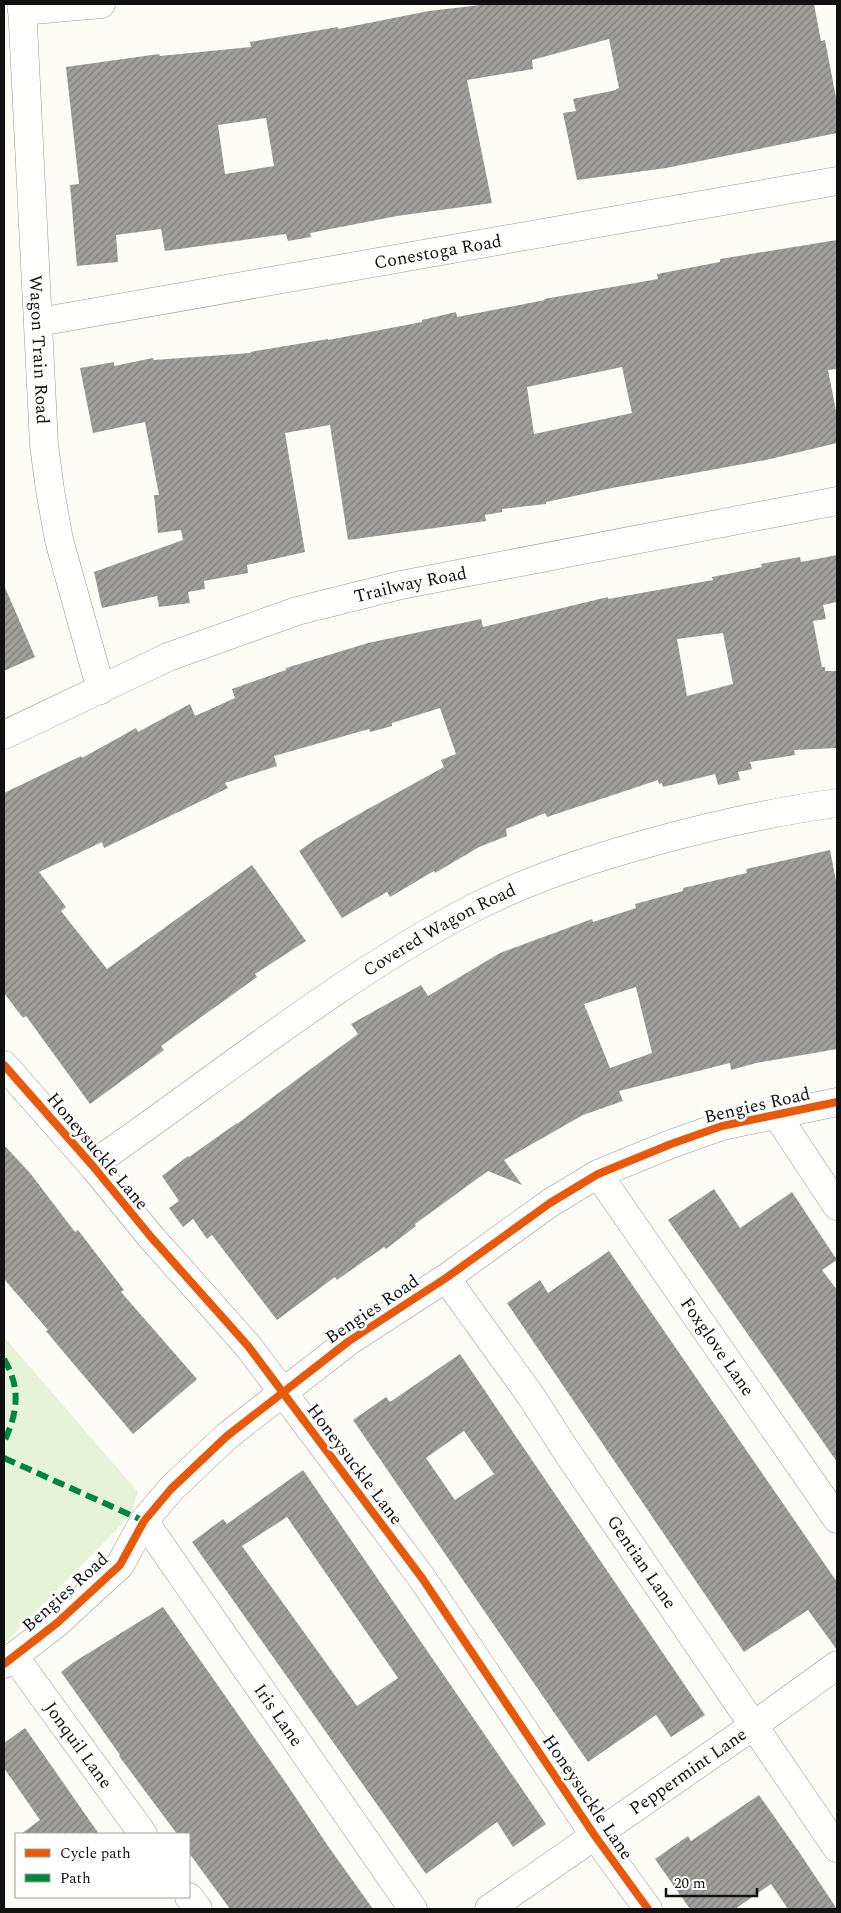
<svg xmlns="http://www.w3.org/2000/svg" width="841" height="1913" viewBox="0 0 841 1913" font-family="Spectral,serif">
	<defs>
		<pattern id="building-hatch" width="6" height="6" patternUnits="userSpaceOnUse" patternTransform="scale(1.25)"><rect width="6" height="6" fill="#a19f9c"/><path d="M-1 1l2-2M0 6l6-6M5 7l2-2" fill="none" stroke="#82807e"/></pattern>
	</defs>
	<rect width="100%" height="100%" fill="#fdfcf7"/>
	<polygon fill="#e7f3d7" points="4,1337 138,1492 130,1516 4,1644"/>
	<g fill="url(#building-hatch)" fill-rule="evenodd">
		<path d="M 489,4 L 814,4 L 821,41 L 825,40 L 837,103 L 837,133 L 666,168 L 577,180 L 563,113 L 576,111 L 573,99 L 616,90 L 616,89 L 619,88 L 609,39 L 532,60 L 533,69 L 467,80 L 492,203 L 397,216 L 310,233 L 311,237 L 288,241 L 286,234 L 165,251 L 161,229 L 116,235 L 118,262 L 77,266 L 70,185 L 79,184 L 66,67 L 159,54 L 160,56 L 251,47 L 250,42 L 338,27 L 338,29 L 429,11 ZM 266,118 L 274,166 L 225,174 L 218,125 Z"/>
		<path d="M 837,240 L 837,369 L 828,370 L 837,416 L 837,443 L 766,460 L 612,488 L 546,502 L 546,504 L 502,509 L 502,512 L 485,515 L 486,521 L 348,540 L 330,425 L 285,433 L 305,552 L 247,565 L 248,573 L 204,581 L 205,589 L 188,592 L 190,603 L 159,607 L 157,596 L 102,608 L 94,572 L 183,540 L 181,530 L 158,533 L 154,495 L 159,495 L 145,422 L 93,433 L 80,368 L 114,362 L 114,366 L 153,358 L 154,360 L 251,353 L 250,352 L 328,339 L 328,340 L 422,322 L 422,320 L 456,312 L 457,317 L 545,300 L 544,299 L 658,279 L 657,274 L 720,262 L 720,259 ZM 622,367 L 632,413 L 534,434 L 527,387 Z"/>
		<path d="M 837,555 L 837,602 L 823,605 L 826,619 L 813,621 L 822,667 L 825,667 L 825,671 L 837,671 L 837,748 L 794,750 L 795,755 L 750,762 L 752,769 L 738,772 L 740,780 L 718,785 L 715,774 L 663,787 L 662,783 L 659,784 L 658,780 L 547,817 L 545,813 L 506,829 L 507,836 L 479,847 L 435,873 L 434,871 L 390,897 L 387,892 L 342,918 L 299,851 L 316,839 L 366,810 L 444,767 L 441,760 L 456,754 L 440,708 L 392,723 L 392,726 L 370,732 L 369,729 L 274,756 L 277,766 L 225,783 L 228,788 L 104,848 L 102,842 L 39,872 L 66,907 L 61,911 L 107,969 L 252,865 L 306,941 L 255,974 L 257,977 L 161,1046 L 164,1050 L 90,1104 L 26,1016 L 23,1018 L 4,993 L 4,793 L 81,756 L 82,758 L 136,728 L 138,732 L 190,704 L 195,716 L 235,698 L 232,689 L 286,670 L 286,668 L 368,643 L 481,619 L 483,627 L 608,597 L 608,599 L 713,580 L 712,577 L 762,567 L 761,564 L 800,557 L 801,562 ZM 723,633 L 733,684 L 687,696 L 677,639 Z"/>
		<polygon points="4,585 35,657 4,671"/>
		<path d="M 830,850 L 837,886 L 837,1049 L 756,1063 L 731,1070 L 730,1063 L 619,1091 L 623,1101 L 583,1115 L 504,1160 L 522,1185 L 488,1171 L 415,1224 L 416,1226 L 386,1249 L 384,1247 L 337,1280 L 335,1277 L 277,1320 L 212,1235 L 207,1239 L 193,1219 L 183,1227 L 169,1208 L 179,1201 L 162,1176 L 188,1156 L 189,1157 L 237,1123 L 237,1124 L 358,1034 L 351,1024 L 421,985 L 428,996 L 500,953 L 592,919 L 593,922 L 636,908 L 635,904 L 683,891 L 683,888 L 747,873 L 746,869 ZM 636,987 L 652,1053 L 610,1068 L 584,1004 Z"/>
		<polygon points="4,1145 30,1173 75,1232 78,1230 124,1290 121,1292 197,1379 133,1434 66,1355 46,1331 48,1330 4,1279"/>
		<polygon points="714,1189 740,1228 792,1192 837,1260 822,1270 837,1290 837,1462 668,1220"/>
		<polygon points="609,1251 837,1582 837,1650 808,1610 744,1652 507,1303 540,1280 548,1293"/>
		<path d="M 460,1354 L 705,1715 L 671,1737 L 656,1715 L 588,1762 L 353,1420 L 386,1397 L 390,1402 ZM 464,1431 L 494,1474 L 455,1500 L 426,1458 Z"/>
		<path d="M 303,1470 L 546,1824 L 513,1847 L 497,1822 L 426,1874 L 192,1542 L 223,1519 L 227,1524 ZM 287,1517 L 398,1678 L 357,1706 L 242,1546 Z"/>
		<polygon points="163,1607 286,1783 328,1846 373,1909 230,1909 189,1853 189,1834 177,1834 119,1756 120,1755 61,1672 74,1662"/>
		<polygon points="25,1728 99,1834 21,1834 40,1820 4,1768 4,1743"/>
		<polygon points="759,1795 799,1852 837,1909 788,1909 771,1884 735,1909 690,1909 655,1859 688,1836 691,1841"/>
	</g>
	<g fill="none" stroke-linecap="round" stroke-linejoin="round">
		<defs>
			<g id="minor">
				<path id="s1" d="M 22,4 L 44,445 L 50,490 L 59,540 L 101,690"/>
				<polyline points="22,11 101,4"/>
				<path id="s2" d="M 39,322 L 837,181"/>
				<path id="s3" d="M 4,735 L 168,657 L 297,611 L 401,585 L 837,501"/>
				<polyline points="4,1065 92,1165 151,1237 248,1346 422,1578 595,1836 648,1909"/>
				<polyline points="776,1114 837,1206"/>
				<path id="s4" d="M 92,1165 C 217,1079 339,978 473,908 C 532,878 596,857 660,840 C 719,824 777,811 837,803"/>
				<path id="s5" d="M 598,1174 L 837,1519"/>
				<path id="s6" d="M 446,1278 L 531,1396 L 565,1449 L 837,1848"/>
				<path id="s7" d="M 144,1521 L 413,1909"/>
				<path id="s8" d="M 14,1656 L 143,1834"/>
				<polyline points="4,1664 57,1623 120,1565 144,1521 171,1489 227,1436 349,1341 446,1278 550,1203 598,1174 671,1144 722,1126 837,1102"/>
				<polyline points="189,1897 198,1909"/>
				<path id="s9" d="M 489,1909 L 753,1726 L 837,1665"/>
			</g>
		</defs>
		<use href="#minor" stroke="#979795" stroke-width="29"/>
		<use href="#minor" stroke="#fffffe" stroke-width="28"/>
		<g stroke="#00873e" stroke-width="6" stroke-dasharray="12 6" stroke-linecap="butt">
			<path d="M 4,1359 C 21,1388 18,1412 4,1442"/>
			<polyline points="4,1458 144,1521"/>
		</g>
		<defs>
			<g id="cycleway">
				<polyline points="4,1065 92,1165 151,1237 248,1346 422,1578 595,1836 648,1909"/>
				<polyline points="4,1664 57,1623 120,1565 144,1521 171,1489 227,1436 349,1341 446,1278 550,1203 598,1174 671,1144 722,1126 837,1102"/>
			</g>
		</defs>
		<use href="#cycleway" stroke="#fff" stroke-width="11"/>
		<use href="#cycleway" stroke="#e8590c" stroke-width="8"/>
	</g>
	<g text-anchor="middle" stroke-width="5" stroke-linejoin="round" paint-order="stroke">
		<g font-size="18" fill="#111" stroke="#fff">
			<text dy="6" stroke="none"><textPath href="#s2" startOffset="405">Conestoga Road</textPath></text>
			<text dy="6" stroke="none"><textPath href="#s1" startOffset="346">Wagon Train Road</textPath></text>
			<text dy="6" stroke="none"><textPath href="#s3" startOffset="435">Trailway Road</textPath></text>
			<text dy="6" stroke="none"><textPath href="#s4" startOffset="420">Covered Wagon Road</textPath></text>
			<text transform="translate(757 1105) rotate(-13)" y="6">Bengies Road</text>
			<text transform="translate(98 1151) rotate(50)" y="6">Honeysuckle Lane</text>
			<text transform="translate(372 1309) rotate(-34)" y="6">Bengies Road</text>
			<text dy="6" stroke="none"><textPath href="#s5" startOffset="210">Foxglove Lane</textPath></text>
			<text transform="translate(355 1464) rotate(53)" y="6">Honeysuckle Lane</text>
			<text dy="6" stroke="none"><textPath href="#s6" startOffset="345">Gentian Lane</textPath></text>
			<text transform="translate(65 1592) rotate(-42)" y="6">Bengies Road</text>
			<text dy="6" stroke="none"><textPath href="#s7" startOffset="236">Iris Lane</textPath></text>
			<text dy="6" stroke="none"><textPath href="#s8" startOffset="110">Jonquil Lane</textPath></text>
			<text dy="6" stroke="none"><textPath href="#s9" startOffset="242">Peppermint Lane</textPath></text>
			<text transform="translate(588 1797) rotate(56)" y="6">Honeysuckle Lane</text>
		</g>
	</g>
	<rect width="841" height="1913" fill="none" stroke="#111111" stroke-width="10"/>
	<rect x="15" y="1833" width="175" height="65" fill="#ffffff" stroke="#a0a0a0"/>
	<rect x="25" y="1849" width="25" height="8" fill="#e8590c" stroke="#a0a0a0"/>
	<text x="60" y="1858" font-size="15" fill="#111111">Cycle path</text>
	<rect x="25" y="1874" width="25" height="8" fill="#00873e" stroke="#a0a0a0"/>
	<text x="60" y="1883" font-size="15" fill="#111111">Path</text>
	<path d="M666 1888v8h91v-8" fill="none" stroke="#111111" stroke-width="2.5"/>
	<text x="674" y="1888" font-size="15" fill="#111111" stroke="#ffffff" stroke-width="4" paint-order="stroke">20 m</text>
</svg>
